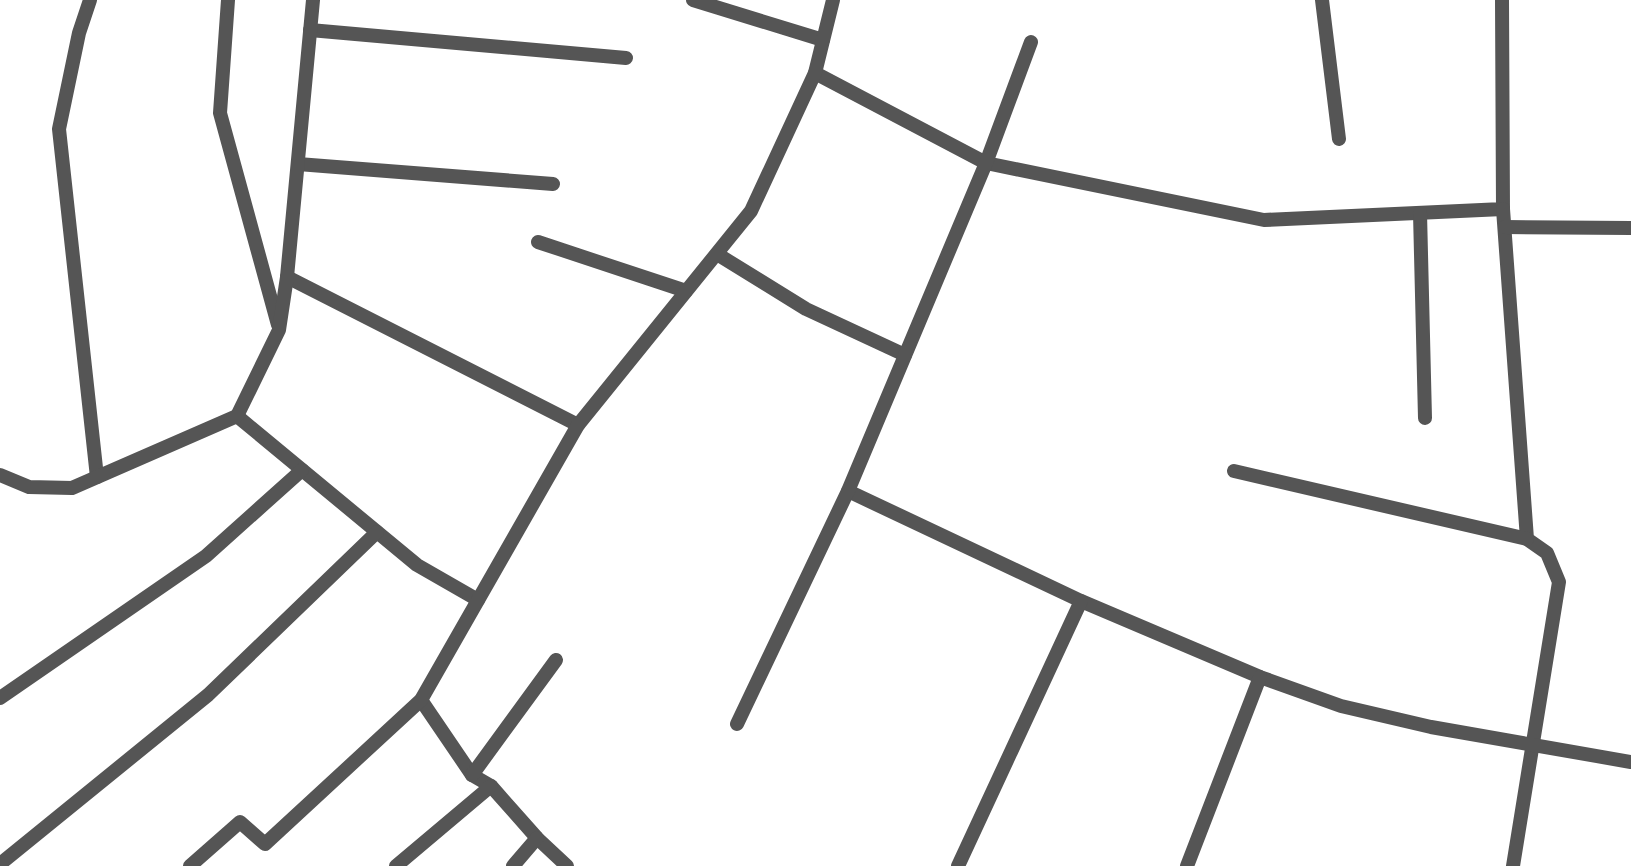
<svg xmlns="http://www.w3.org/2000/svg" width="1631" height="866" viewBox="0 0 1631 866" font-family="Helvetica,sans-serif">
	<rect width="100%" height="100%" fill="#fff"/>
	<g fill="none" stroke-linecap="round" stroke-linejoin="round">
		<g stroke="#555" stroke-width="14">
			<polyline points="90,0 79,33 59,129 97,477"/>
			<polyline points="228,0 220,113 278,325"/>
			<polyline points="693,0 823,40"/>
			<polyline points="1322,0 1339,139"/>
			<polyline points="310,30 626,58"/>
			<polyline points="815,73 986,163 1264,220 1503,209 1502,0"/>
			<polyline points="298,164 553,184"/>
			<polyline points="1503,209 1527,539 1547,553 1559,582 1513,866"/>
			<polyline points="1420,213 1425,418"/>
			<polyline points="1505,227 1631,228"/>
			<polyline points="538,242 686,291"/>
			<polyline points="717,254 806,309 905,355"/>
			<polyline points="287,277 578,425"/>
			<polyline points="237,416 417,565 478,600"/>
			<polyline points="1234,471 1527,539"/>
			<polyline points="0,475 29,487 72,488 237,416 279,330 287,277 313,0"/>
			<polyline points="848,491 1081,601 1260,677 1341,706 1431,727 1631,762"/>
			<polyline points="0,698 206,556 302,470"/>
			<polyline points="421,700 472,775 491,786 537,838 567,866"/>
			<polyline points="737,724 848,491 986,163 1031,42"/>
			<polyline points="472,775 556,660"/>
			<polyline points="0,864 208,695 377,532"/>
			<polyline points="190,866 240,822 265,844 421,700 578,425 751,211 815,73 833,0"/>
			<polyline points="396,866 491,786"/>
			<polyline points="513,866 537,838"/>
			<polyline points="958,866 1081,601"/>
			<polyline points="1187,866 1260,677"/>
		</g>
	</g>
</svg>
